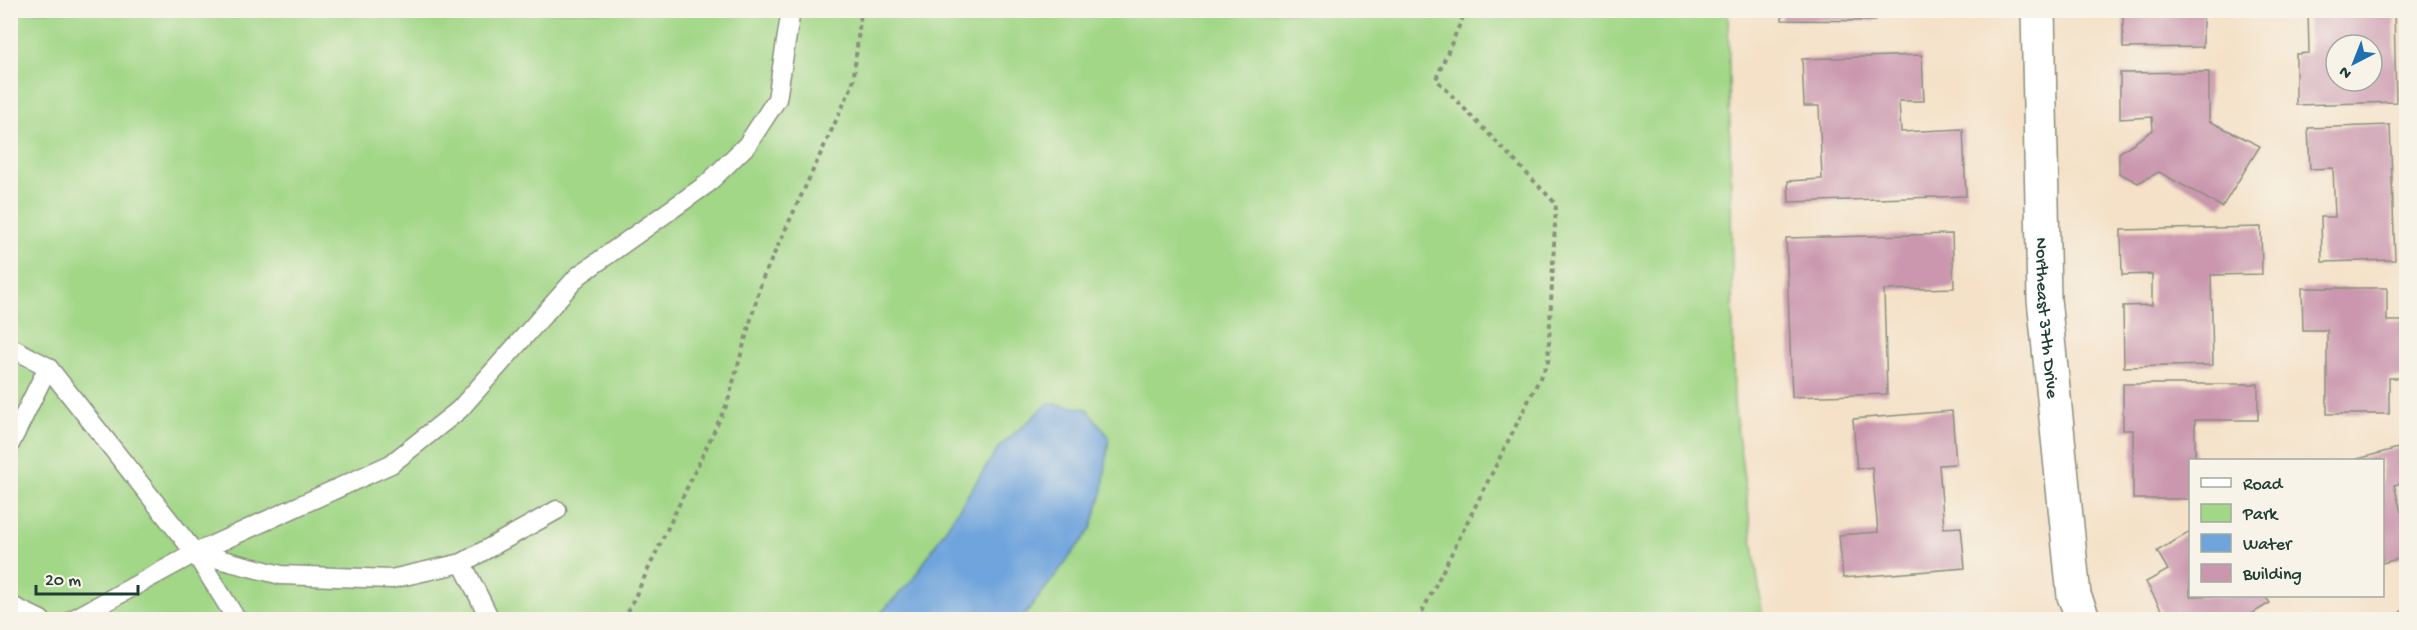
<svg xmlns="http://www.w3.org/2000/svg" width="2417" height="630" viewBox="0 0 2417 630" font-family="'Gochi Hand',sans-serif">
	<rect width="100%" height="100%" fill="#f7f3e8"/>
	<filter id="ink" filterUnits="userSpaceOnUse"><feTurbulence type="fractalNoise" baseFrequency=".0167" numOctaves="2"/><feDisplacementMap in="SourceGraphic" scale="12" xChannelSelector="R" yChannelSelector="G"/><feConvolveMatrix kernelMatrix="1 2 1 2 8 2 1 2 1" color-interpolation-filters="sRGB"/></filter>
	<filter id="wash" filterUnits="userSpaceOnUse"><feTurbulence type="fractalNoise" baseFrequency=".008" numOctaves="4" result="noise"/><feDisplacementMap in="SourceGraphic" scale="24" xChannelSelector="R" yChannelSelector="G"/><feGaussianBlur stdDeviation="1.35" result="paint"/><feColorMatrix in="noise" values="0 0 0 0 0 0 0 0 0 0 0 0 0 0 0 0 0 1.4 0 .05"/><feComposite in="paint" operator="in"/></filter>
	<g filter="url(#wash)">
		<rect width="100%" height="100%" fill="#f4e1c7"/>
		<polygon fill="#a2d787" stroke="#608a5e" stroke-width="1.5" points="10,11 1728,11 1734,405 1763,619 11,619"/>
		<polygon fill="#70a4dc" stroke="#487088" stroke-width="1.5" points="1049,403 1087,409 1109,437 1103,490 1091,529 1022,619 875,619 913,579 999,447"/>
		<g id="blocks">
			<g fill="#ca97ae" fill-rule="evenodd">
				<polygon points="1782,10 1875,10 1875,21 1782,20"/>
				<polygon points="2123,10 2203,10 2203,47 2123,48"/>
				<path d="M 2308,10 L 2394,10 L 2396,102 L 2296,105 L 2296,54 L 2309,53 ZM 2336,45 L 2372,45 L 2372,81 L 2336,81 Z"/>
				<polygon points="1922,55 1924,101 1899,101 1901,132 1963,129 1966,196 1789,202 1788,181 1822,179 1819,106 1804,106 1802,59"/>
				<polygon points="2209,72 2209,121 2260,146 2222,207 2159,172 2138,183 2119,173 2119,153 2153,130 2152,117 2120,119 2120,73"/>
				<polygon points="2390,125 2395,260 2322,262 2321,217 2335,217 2333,168 2310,169 2308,128"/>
				<polygon points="2261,227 2262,274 2211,275 2213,365 2124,367 2123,306 2152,305 2152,274 2122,275 2121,230"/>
				<polygon points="1952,234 1954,288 1884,290 1887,394 1792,397 1786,238"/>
				<polygon points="2302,288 2387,288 2387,321 2402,321 2403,378 2389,378 2389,414 2327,414 2327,330 2303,330"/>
				<polygon points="2123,384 2258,384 2258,420 2195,420 2195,460 2190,460 2190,499 2133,499 2133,430 2123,430"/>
				<polygon points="1952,411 1956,464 1939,465 1944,528 1961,527 1965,568 1843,578 1839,535 1878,532 1872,467 1857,469 1853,419"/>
				<polygon points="2402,447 2406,465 2406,482 2394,485 2401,512 2406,511 2406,557 2382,563 2382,460 2354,460"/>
				<polygon points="2190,532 2190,596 2265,596 2270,603 2241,620 2167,620 2146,582 2168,570 2157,551"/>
				<polygon points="2406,607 2406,620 2392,620"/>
			</g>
		</g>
	</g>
	<g filter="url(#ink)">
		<use href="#blocks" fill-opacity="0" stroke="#8a8f7e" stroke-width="1.5"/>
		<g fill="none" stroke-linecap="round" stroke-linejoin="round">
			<defs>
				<g id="lane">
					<polyline points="10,347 48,367 195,553 237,620"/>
					<polyline points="10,444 48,367"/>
					<polyline points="195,553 281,575 391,579 462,563 557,510"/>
					<polyline points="462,563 487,613 486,620"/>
					<polyline points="10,605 41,620"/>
					<polyline points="72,620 195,553 391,464 459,410 578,276 707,184 747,145 777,99 791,10"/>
				</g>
				<g id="street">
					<path id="s1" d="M 2038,10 L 2044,299 L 2074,596 L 2084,620"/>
				</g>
			</defs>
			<use href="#lane" stroke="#8a8f7e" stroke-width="21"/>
			<use href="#street" stroke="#8a8f7e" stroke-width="36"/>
			<g stroke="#8a8f7e" stroke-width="4" stroke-dasharray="4.5 4.5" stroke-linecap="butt">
				<polyline points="624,620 727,404 762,280 853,84 861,10"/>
				<polyline points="1418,620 1548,362 1556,204 1436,79 1466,10"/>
			</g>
			<use href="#lane" stroke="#fff" stroke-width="18"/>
			<use href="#street" stroke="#fff" stroke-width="33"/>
		</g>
	</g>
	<g text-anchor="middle" stroke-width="5" stroke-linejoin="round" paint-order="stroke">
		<g font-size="18" fill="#1f3d34" stroke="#f7f3e8">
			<text dy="6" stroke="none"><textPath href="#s1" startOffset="308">Northeast 37th Drive</textPath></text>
		</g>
	</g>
	<rect width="2417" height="630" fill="none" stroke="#f7f3e8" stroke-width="36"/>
	<rect x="2189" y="459" width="195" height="138" fill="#f7f3e8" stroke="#a1aaa0" stroke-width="1.5"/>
	<rect x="2201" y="478" width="30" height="9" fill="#ffffff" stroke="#a1aaa0" stroke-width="1.5"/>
	<text x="2243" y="489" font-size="18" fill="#1f3d34">Road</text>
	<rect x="2201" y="504" width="30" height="18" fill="#a2d787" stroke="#a1aaa0" stroke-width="1.5"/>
	<text x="2243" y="519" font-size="18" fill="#1f3d34">Park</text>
	<rect x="2201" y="534" width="30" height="18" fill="#70a4dc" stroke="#a1aaa0" stroke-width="1.5"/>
	<text x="2243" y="549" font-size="18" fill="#1f3d34">Water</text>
	<rect x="2201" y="564" width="30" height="18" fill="#ca97ae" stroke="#a1aaa0" stroke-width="1.5"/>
	<text x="2243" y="579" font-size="18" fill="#1f3d34">Building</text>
	<g transform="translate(2354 63) rotate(222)"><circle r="28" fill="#f7f3e8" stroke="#a1aaa0" stroke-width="1.5"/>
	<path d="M0-4.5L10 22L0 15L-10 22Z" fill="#1f6fb2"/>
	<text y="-9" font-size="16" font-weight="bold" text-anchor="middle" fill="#1f3d34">N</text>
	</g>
	<path d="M36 585v9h102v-9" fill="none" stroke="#1f3d34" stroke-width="3"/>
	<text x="45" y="585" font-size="18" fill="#1f3d34" stroke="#f7f3e8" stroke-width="4.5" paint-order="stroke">20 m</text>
</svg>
